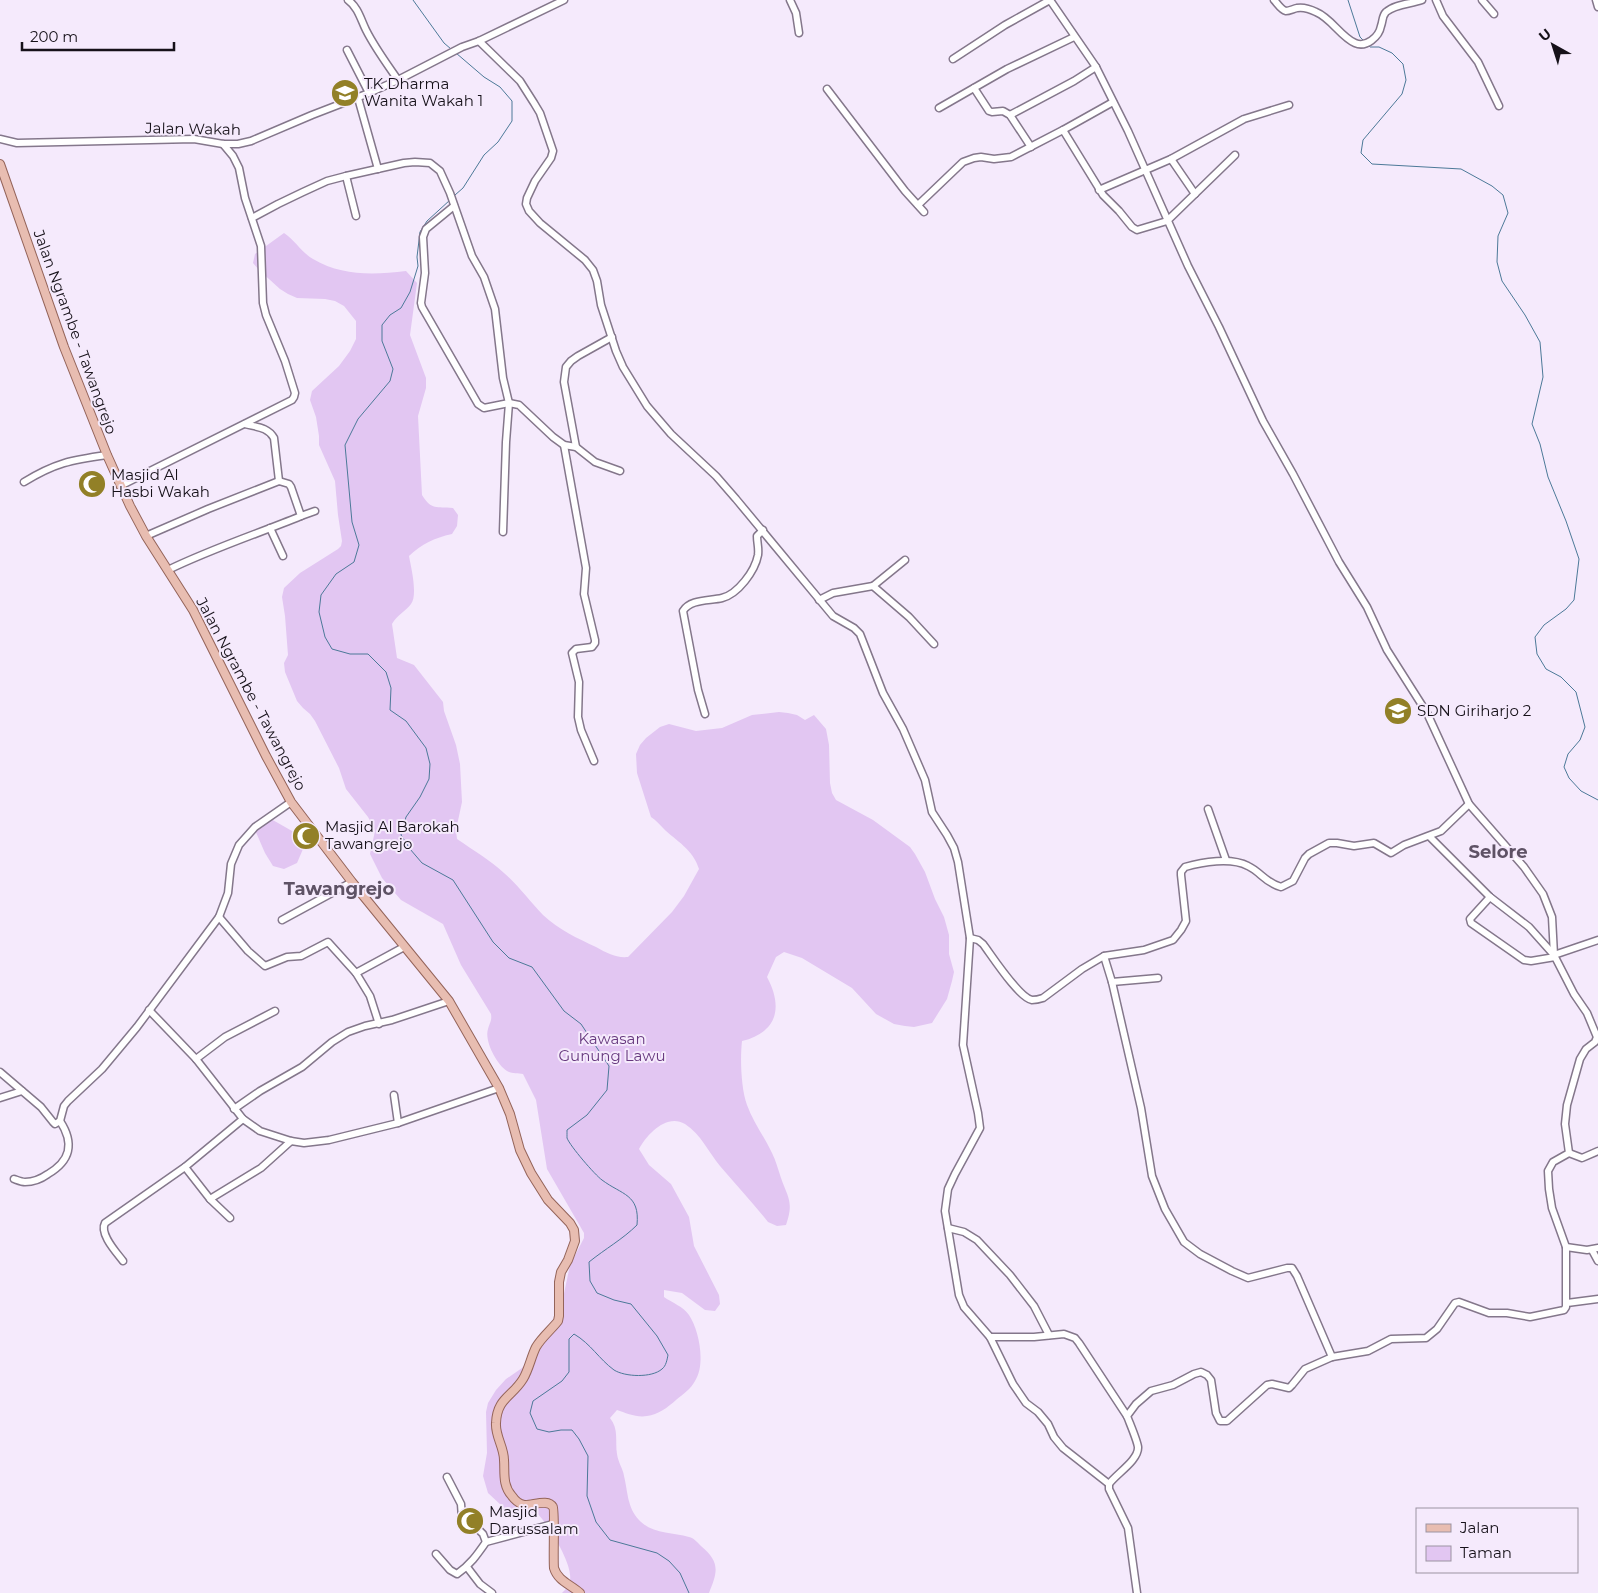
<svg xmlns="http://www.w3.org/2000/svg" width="1598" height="1593" viewBox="0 0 1598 1593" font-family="Montserrat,sans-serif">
	<rect width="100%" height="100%" fill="#f5eafc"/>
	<g fill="#e2c6f2">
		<path d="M 284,233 C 295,240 302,253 313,259 C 342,276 373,275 406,271 L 417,283 L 410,335 L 426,378 L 426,388 L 418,416 L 422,495 C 432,511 436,506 453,508 L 458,515 L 457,526 L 452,534 C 434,538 422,544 409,556 C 411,567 418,595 411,604 C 406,611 397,615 392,624 L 397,658 L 414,665 L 443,702 L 444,711 L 456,745 L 460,764 L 462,802 L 456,830 L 457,839 C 473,850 490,860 504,873 C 519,886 530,902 543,915 C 559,930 577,938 596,947 C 607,953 615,958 628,957 L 672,912 L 684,896 L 699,869 C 693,849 676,841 663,828 C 659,824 656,820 651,817 L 637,773 L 636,754 L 640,745 L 646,738 L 660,727 L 669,724 L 696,731 L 722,728 L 752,715 L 779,712 L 788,713 L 797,715 L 805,720 L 814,715 L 826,729 L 829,745 L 830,783 L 832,793 L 836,800 L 873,820 L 910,847 L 915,854 L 925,872 L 935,899 L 944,917 L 949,935 L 949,954 L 954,972 L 952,981 L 947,999 L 932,1023 L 914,1027 L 905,1026 L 894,1024 L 876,1014 L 852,988 L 802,958 L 784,952 L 776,957 L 767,977 C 783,1007 778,1032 742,1041 C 740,1059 741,1088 747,1105 C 753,1122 764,1136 772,1153 C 776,1161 778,1169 781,1178 C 788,1198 794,1202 786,1225 L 777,1226 L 768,1222 C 753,1203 736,1185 720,1166 C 709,1153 701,1134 685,1124 C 667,1113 647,1134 639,1149 L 649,1165 L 671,1184 L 689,1217 L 694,1246 L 719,1295 L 720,1304 L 715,1311 L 705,1310 L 682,1293 L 664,1290 L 664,1297 C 671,1302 684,1307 689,1315 C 699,1330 706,1364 695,1381 C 691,1389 683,1394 676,1400 C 668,1407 658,1415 647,1416 C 637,1418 626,1413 617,1410 L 610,1418 C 619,1429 615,1441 617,1454 C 618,1462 623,1469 624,1476 C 628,1492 627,1507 639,1520 C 652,1534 672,1532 689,1537 C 694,1538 697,1542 701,1546 C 720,1562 718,1571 709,1593 L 562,1593 C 566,1589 569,1586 570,1580 C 573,1564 548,1524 537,1513 L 506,1509 L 502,1506 L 488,1493 L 483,1476 L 487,1453 L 486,1412 L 488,1403 L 496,1390 L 506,1379 L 522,1368 L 557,1327 L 570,1265 L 584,1238 L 584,1233 L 547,1169 L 536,1100 L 523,1074 C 518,1073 512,1074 507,1071 C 497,1065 484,1041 488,1029 C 490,1022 492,1021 491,1014 L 461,965 L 443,924 L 401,900 L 382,878 L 370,854 L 375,831 L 373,826 L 368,817 L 346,789 L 339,768 L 315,721 L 310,714 L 303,708 L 297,701 L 285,672 L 284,663 L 288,655 L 285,616 L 282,597 L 284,588 L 300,573 L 338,549 L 341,546 L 342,541 L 338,515 L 335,481 L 319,445 L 319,436 L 316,417 L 310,400 L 312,391 L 339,366 L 350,351 L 356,339 L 356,321 L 344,306 L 335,301 L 325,299 L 297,298 L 288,294 L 280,289 L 259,270 L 253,263 L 255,254 Z"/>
		<polygon points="271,819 292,831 303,849 297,863 284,869 273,866 265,853 255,830"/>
	</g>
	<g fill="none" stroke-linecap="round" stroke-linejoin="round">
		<g stroke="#4c7998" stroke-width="1">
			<polyline points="413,0 444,43 451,49"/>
			<polyline points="1348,0 1360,37 1363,40"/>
			<polyline points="1368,45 1370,47 1379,47 1392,53 1403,64 1406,80 1402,94 1363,140 1361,153 1372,164 1461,169 1492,186 1503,195 1508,213 1498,236 1497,262 1502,281 1525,315 1540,342 1543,377 1532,424 1540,444 1548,477 1566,521 1579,559 1574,600 1566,609 1544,625 1535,637 1537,654 1546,669 1561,677 1576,692 1585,727 1580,740 1568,754 1564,767 1569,778 1581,791 1598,800"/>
			<polyline points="455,195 463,188 484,155 498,142 512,121 512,101 500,87 484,77 456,53"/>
			<path d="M 450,200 L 427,221 L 420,232 L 417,257 L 418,266 L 410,292 L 401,308 L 390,315 L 382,325 L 382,341 L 393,369 L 390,381 L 358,419 L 345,445 L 352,522 L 359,545 L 354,562 L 336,574 L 321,595 L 319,612 L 325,637 L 332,649 L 350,654 L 368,654 L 386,672 L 391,688 L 390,710 L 406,721 L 426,748 L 430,764 L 429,779 L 420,797 L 406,817 L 401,835 L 410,849 L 422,863 L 453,880 L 493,942 L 509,958 L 532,967 L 564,1011 L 581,1024 L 609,1066 L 607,1090 L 587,1115 L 567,1130 C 567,1133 567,1136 567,1138 C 570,1146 595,1175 602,1180 C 622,1195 640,1194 637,1225 C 623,1239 605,1249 589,1262 L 590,1281 L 597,1293 L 614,1300 L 631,1304 L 657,1336 L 668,1355 C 667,1360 666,1366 662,1369 C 652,1378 625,1377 614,1370 C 599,1359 591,1344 574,1334 L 569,1339 L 569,1372 L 562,1381 L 533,1401 L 530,1413 L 537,1429 L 549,1432 L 561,1430 L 572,1430 L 579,1439 L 588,1456 L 587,1496 L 596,1522 L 610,1540 L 657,1553 L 669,1561 L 680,1573 L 689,1593"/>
		</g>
		<defs>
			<g id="minor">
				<path d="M 348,0 C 358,7 361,20 366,30 C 375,48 387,64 398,80"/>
				<polyline points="790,0 796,13 799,33"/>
				<polyline points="1050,0 1096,67 1128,131 1188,266 1219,327 1263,421 1293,474 1339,562 1367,607 1387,650 1427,713 1469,804 1524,867 1543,894 1552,917 1554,955"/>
				<path d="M 1274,0 C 1277,3 1281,10 1286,11 C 1289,11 1293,9 1297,8 C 1303,7 1310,9 1316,12 C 1331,18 1341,37 1355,43 C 1366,48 1379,37 1381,26 C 1383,21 1382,16 1386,12 C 1395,4 1411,4 1422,0"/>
				<polyline points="1436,0 1443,16 1478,62 1499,106"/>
				<polyline points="1482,0 1494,14"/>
				<polyline points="1596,0 1598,7"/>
				<polyline points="479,41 520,81 534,103 540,113 553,151 551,158 535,181 527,198 526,204 529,211 540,223 585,260 593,270 597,281 601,305 616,351 623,367 647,406 671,434 716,476 736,499 833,616 854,628 860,634 883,693 903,729 925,780 932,812 947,835 954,848 958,862 970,938 963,1045 978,1113 980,1128 955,1174 948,1189 945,1211 959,1295 964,1307 990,1337 1013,1384 1026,1403 1038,1412 1048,1424 1054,1437 1063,1448 1109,1484"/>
				<polyline points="347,50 369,93"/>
				<polyline points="953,59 1005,25 1050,0"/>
				<polyline points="974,88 989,111 992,112 1003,111 1010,115 1031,147"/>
				<polyline points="827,89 905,191 924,212"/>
				<polyline points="358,98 378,169"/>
				<polyline points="939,108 1007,69 1074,37"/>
				<polyline points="1010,115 1074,81 1096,67"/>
				<polyline points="1063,130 1103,195 1119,211 1132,227 1137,230 1167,221 1235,155"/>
				<polyline points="0,139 17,143 194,139 223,144 238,144 251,141 312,115 369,93 398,80 462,47 479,41 564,0"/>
				<polyline points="1171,159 1195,194"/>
				<polyline points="346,176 356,216"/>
				<polyline points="1099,190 1171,159 1244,119 1289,105"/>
				<polyline points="918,205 963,162 974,158 981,157 994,159 1011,157 1063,130 1113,102"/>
				<polyline points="454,206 426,229 423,237 425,273 421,303 422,307 478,404 484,408 509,403 519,405 553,437 564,445 576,447 595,462 620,471"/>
				<polyline points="252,218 278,204 303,192 327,181 346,176 404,163 415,162 430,163 440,171 450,193 472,256 484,277 495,309 503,378 509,403 506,442 503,532"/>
				<path d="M 245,424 C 256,427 268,427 274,438 L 279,481"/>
				<polyline points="564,445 586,568 584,594 595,640 595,643 592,647 576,649 572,653 579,682 578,717 581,730 594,761"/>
				<polyline points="576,447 564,382 566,367 571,361 578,356 612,337"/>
				<path d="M 24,482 C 55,463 71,460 107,455"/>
				<polyline points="120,486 292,400 294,397 295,393 285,361 266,315 263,303 261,246 245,198 239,168 233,156 223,144"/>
				<polyline points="301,516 315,511"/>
				<polyline points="270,528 283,556"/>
				<path d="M 146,536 L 208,509 L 279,481 L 289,484 L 291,487 L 301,516 C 257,534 211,549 168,570"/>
				<polyline points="873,586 905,560"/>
				<polyline points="819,600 833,593 873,586 909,617 934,644"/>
				<path d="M 705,714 L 698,690 L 683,611 C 690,599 709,601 722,598 C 738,594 755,571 758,555 C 759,548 757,543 757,536 L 763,530"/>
				<polyline points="1208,809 1226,860"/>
				<polyline points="1490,897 1470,919 1471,923 1524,960 1531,961 1555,957"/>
				<polyline points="219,917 248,951 265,966 287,957 301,956 328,942 356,973"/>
				<polyline points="282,920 352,882"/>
				<path d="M 970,938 L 978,940 L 983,944 C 992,956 1019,998 1032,1000 C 1036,1000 1040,999 1043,998 L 1082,969 L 1104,956 L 1144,950 L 1173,940 L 1181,930 L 1186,921 L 1181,875 L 1181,872 L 1185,867 C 1202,862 1231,857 1248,866 C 1261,872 1264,882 1281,887 L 1293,881 L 1305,858 L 1309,854 L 1329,843 L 1337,843 L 1354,846 L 1374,843 L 1391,853 L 1404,845 L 1441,831 L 1469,804"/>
				<polyline points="1554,955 1598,940"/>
				<polyline points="1104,956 1112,982 1141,1108 1152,1176 1165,1209 1184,1242 1200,1254 1232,1271 1248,1278 1287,1268 1292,1268 1297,1276 1332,1357"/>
				<polyline points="1112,982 1158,978"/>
				<polyline points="149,1010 196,1059 243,1119 260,1131 291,1141 304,1143 329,1140 398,1123 499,1088"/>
				<polyline points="379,1024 370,996 356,973 404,947"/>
				<polyline points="196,1059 225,1037 275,1011"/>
				<polyline points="0,1072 41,1107 53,1122 55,1124 60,1121 64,1106 68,1101 102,1069 137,1027 219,917 228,893 231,864 239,845 255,827 291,802"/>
				<polyline points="394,1095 398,1123"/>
				<polyline points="0,1098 22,1091"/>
				<polyline points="234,1109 260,1091 302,1067 332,1042 348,1032 365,1026 392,1020 449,1001"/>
				<polyline points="1569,1153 1582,1158 1598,1151"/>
				<polyline points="185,1167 210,1199 230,1218"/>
				<path d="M 14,1179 C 17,1180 22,1182 25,1182 C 34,1182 41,1179 48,1174 C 70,1161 75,1144 60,1121"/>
				<polyline points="210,1199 261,1168 291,1141"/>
				<polyline points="948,1228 964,1232 977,1240 1010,1275 1034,1306 1049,1335"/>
				<polyline points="1566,1247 1587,1250 1598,1248"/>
				<polyline points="1592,1250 1598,1261"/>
				<path d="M 123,1261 C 117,1253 99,1234 105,1223 L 185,1167 L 243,1119"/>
				<polyline points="1567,1303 1598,1299"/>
				<polyline points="990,1337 1034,1337 1064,1334 1075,1338 1079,1343 1127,1416"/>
				<polyline points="447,1477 461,1504 462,1518 464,1524 470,1528 477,1528 483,1534 486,1542"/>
				<path d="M 436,1554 L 450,1570 L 457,1574 C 470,1565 477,1555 486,1542 L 553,1524"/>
				<polyline points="467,1567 480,1584 492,1593"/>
				<path d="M 1137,1593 L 1128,1528 L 1109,1489 L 1109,1484 C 1116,1474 1139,1460 1138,1447 C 1137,1440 1130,1424 1127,1416 L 1136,1404 L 1151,1391 L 1173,1385 L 1194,1374 L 1201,1372 L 1207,1375 L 1211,1380 L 1216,1413 L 1220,1421 L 1227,1421 L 1267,1385 L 1272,1384 L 1289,1388 L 1292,1385 L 1305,1369 L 1332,1357 L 1368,1351 L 1391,1339 L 1426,1338 L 1437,1329 L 1455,1303 L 1459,1302 L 1489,1313 L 1507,1313 L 1530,1317 L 1564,1310 L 1566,1307 L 1566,1247 L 1552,1208 L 1549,1189 L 1548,1171 L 1553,1162 L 1569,1153 L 1565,1124 L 1567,1105 L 1580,1059 L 1586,1049 L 1595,1042 L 1597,1037 L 1587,1013 L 1574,994 L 1554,955 L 1529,927 L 1490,897 L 1430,837"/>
			</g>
			<path id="major" d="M 0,164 L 64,347 L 107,455 L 130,506 L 146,536 L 193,610 L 266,756 L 291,802 L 352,882 L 449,1001 L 499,1088 L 510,1114 L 520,1150 L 531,1173 L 548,1200 L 570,1223 L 574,1230 L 575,1241 L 568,1260 L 561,1272 L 559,1282 L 559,1316 L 558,1321 C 551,1330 542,1337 536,1347 C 531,1357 529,1369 523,1379 C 512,1397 497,1398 496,1423 C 495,1436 504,1447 504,1460 C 505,1472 502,1485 512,1496 C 514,1499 519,1504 524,1505 C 532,1506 548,1498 553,1507 C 555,1510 553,1559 554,1568 C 558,1581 570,1584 580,1593"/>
		</defs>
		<use href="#minor" stroke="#84778b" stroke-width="9"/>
		<use href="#major" stroke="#94645a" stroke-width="10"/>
		<use href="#minor" stroke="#fff" stroke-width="6"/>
		<use href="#major" stroke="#e8bdb1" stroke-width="8"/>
	</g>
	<defs>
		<symbol id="school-disc" viewBox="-11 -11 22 22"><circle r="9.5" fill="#928027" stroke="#f5eafc"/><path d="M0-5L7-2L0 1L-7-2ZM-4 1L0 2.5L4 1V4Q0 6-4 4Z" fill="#fff"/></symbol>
		<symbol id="mosque-disc" viewBox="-11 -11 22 22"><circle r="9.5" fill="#928027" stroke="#f5eafc"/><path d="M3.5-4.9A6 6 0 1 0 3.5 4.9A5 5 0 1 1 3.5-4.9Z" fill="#fff"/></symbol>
	</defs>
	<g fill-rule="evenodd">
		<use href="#school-disc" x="329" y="77" width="32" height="32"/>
		<use href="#mosque-disc" x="76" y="468" width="32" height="32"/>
		<use href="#school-disc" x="1382" y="695" width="32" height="32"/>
		<use href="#mosque-disc" x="290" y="820" width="32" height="32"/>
		<use href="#mosque-disc" x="454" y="1505" width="32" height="32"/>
	</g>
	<g text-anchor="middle" stroke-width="4" stroke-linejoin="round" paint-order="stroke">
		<g font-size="15" fill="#161119" stroke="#f5eafc" text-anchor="start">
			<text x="364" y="89">TK Dharma<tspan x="364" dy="17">Wanita Wakah 1</tspan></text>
			<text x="111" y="480">Masjid Al<tspan x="111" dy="17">Hasbi Wakah</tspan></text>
			<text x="1417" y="716">SDN Giriharjo 2</text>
			<text x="325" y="832">Masjid Al Barokah<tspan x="325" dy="17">Tawangrejo</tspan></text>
			<text x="489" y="1517">Masjid<tspan x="489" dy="17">Darussalam</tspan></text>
		</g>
		<g font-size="15" fill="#161119" stroke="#f5eafc">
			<text transform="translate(193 129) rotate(1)" y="5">Jalan Wakah</text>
			<text transform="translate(75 332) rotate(70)" y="5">Jalan Ngrambe - Tawangrejo</text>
			<text transform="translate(251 694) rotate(62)" y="5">Jalan Ngrambe - Tawangrejo</text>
		</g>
		<g font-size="15" fill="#66387e" stroke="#f5eafc">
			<text x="612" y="1044">Kawasan<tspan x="612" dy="17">Gunung Lawu</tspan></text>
		</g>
		<g font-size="18" font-weight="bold" fill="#5e5265" stroke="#f5eafc">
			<text x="1498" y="858">Selore</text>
			<text x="339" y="895">Tawangrejo</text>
		</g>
	</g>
	<rect x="1416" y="1508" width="162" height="65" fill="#f5eafc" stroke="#9c93a1"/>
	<rect x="1426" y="1524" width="25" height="8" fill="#e8bdb1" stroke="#9c93a1"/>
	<text x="1460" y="1533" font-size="15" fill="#161119">Jalan</text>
	<rect x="1426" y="1546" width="25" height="15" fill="#e2c6f2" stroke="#9c93a1"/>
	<text x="1460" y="1558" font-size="15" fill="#161119">Taman</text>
	<g transform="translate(1553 45) rotate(321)" stroke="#f5eafc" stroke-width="4" paint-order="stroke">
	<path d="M0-4L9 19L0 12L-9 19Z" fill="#161119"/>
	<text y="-8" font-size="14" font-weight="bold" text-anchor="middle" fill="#161119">U</text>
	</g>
	<path d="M22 42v8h152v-8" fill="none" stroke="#161119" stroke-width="2.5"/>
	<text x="30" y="42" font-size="15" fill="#161119" stroke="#f5eafc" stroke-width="4" paint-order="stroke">200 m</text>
</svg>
